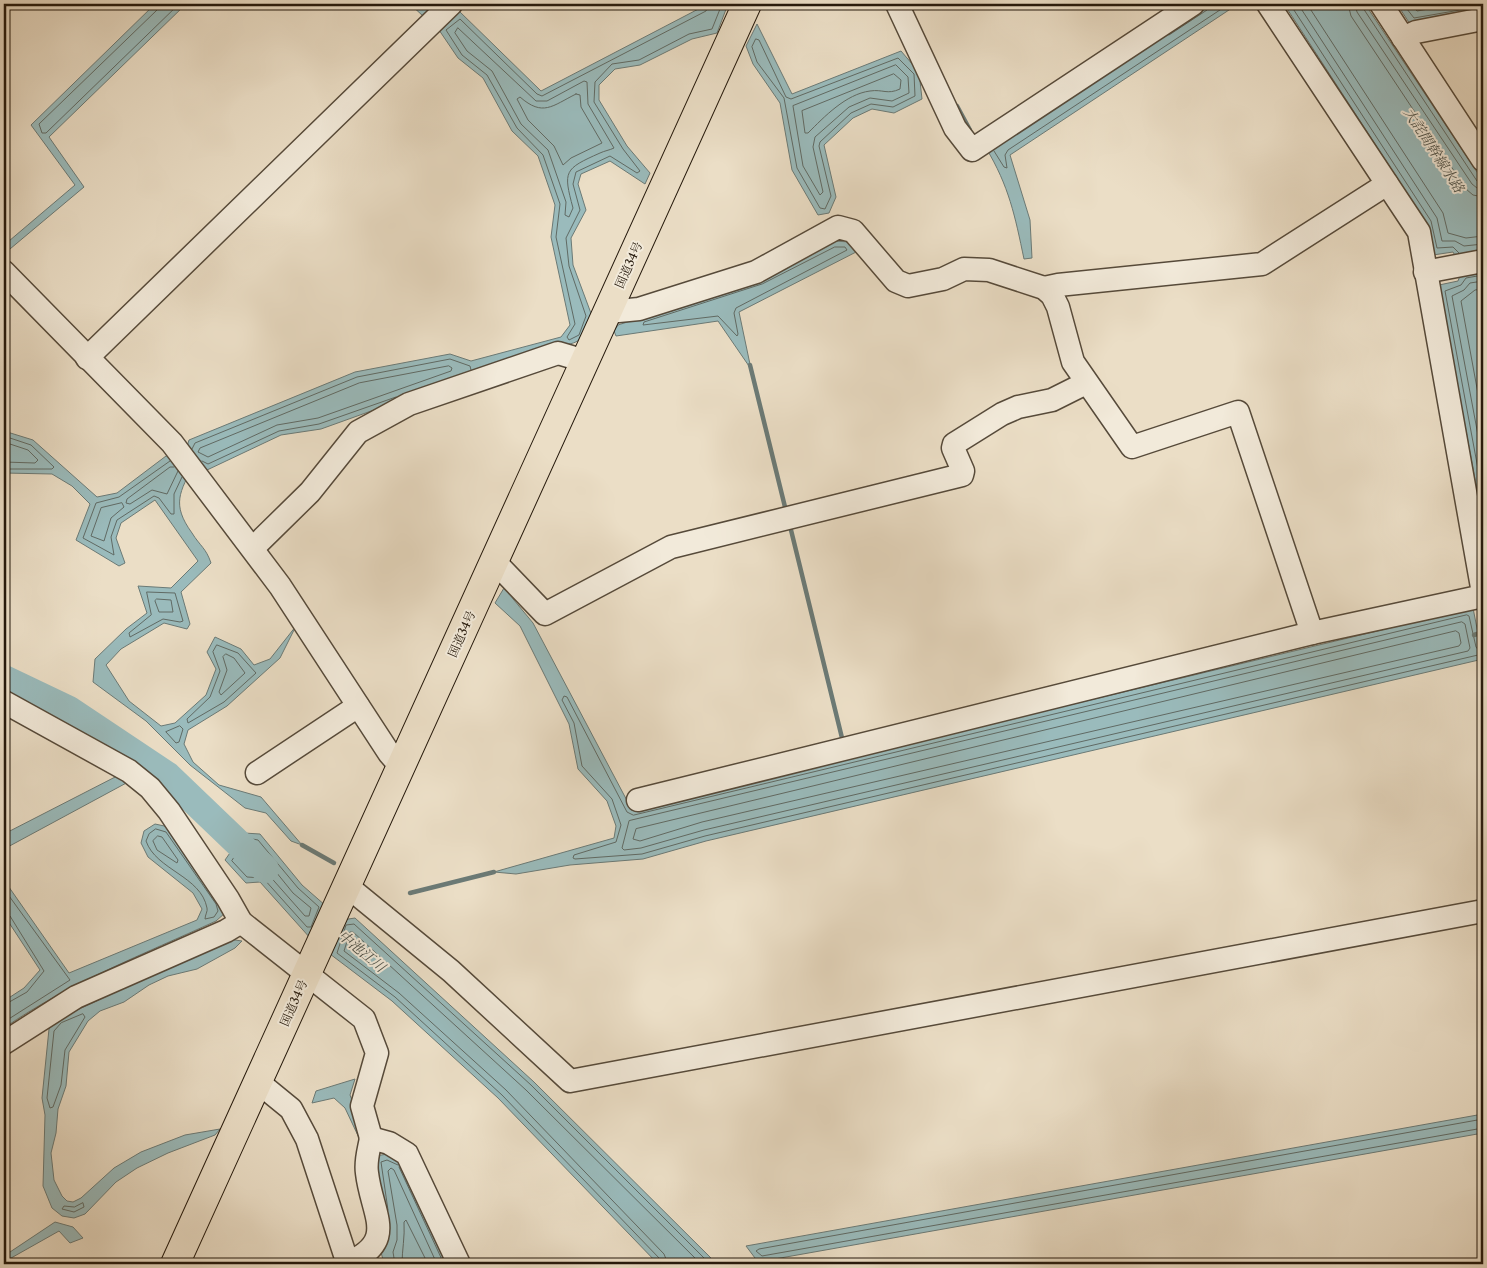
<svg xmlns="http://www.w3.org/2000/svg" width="1487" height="1268" viewBox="0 0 1487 1268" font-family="'Libre Caslon Text','Noto Serif JP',serif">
	<rect width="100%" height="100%" fill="#ebdec6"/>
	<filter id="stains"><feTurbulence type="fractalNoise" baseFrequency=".004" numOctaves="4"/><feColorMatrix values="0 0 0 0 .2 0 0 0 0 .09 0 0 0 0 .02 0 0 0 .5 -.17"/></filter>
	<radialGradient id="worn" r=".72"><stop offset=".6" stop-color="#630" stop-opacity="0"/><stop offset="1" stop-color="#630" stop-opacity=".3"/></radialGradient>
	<g fill="#9abbbc" stroke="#6b7a76">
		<polygon points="155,4 186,4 49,137 84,187 4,254 4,236 9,241 75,185 31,125"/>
		<polygon points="410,4 436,4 423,16"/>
		<path d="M 708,4 L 728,4 L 717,33 L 692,39 L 640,65 L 615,69 L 599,85 L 599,100 L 627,146 L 650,173 L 645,184 L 610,161 L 581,174 L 578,184 L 586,210 L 571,238 L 573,265 L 592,316 C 582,339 582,345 555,345 L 321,429 L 281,435 L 207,470 L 194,464 C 180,492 171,504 192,533 C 200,546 206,548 211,563 L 181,592 L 190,624 L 187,629 L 164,623 L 121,649 L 106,665 L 129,701 L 161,726 L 175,723 L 206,695 L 216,669 L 207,652 L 215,637 L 241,649 L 254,665 L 270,659 L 296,626 L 280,658 L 227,706 L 188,730 L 184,744 L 193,762 L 219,785 L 261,797 L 302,845 L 291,841 L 266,813 L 245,808 L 190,765 L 146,721 L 93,682 L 95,659 L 126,629 L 147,613 L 138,586 L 171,588 L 198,561 L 155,500 L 121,523 L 116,538 L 125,563 L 119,566 L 76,540 L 90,504 L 72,486 L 52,474 L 4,473 L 4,431 L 33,440 L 97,497 L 117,493 L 166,456 L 179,455 L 186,450 L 189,440 L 355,372 L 450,354 L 471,361 L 561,337 L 570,325 L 551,237 L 555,205 L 538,156 L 512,131 L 483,78 L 458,58 L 439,30 L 459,11 L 541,91 Z"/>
		<path d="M 1208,4 L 1238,4 L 1010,155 L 1030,220 L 1032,258 L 1024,259 C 1015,216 1009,186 986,148 Z"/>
		<polygon points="1284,4 1365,4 1483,181 1483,254 1457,259 1453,252 1433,255 1427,224"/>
		<polygon points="1397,4 1483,4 1483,10 1410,24"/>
		<polygon points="757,24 792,94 901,51 919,72 922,99 894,113 872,109 853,118 824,145 836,197 829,213 818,215 792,170 780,103 753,64 746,46"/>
		<polygon points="834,241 850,242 860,250 739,312 751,369 718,321 616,336 614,331 618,325 761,279"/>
		<polygon points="1483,270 1483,523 1439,285 1458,281 1461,273"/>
		<polygon points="504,588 533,623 632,810 1473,608 1483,659 706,841 643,859 570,865 516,874 494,872 614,838 616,826 607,801 578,769 569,724 520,626 495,603"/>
		<polygon points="121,774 130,781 4,849 4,834"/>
		<path d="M 155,824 L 169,827 L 225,913 L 216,921 C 144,954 69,983 4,1028 L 4,1001 L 24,988 L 40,970 L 4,915 L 4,880 L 69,973 L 197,920 L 202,909 L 193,893 L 148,857 L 141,843 L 144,831 Z"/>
		<polygon points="244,833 260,834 302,885 326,906 311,939 260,882 246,883 225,860"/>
		<polygon points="355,918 534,1082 717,1264 658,1264 498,1098 392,1001 330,954 342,920"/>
		<polygon points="228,939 242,941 235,948 197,969 168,976 149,985 124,1002 100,1011 88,1021 69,1052 66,1086 58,1109 56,1133 51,1153 54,1180 62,1196 67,1201 73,1202 81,1198 114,1168 141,1152 185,1135 220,1129 215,1135 168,1153 137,1168 116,1182 85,1214 74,1218 62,1216 52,1208 43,1186 45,1115 42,1098 49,1029 58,1019"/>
		<polygon points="355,1079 350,1095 364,1131 361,1142 345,1108 334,1098 312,1103 316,1091"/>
		<polygon points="1483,1114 1483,1133 758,1262 746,1246"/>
		<polygon points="388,1154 402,1160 449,1264 384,1264 381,1252 375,1156"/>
		<polygon points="55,1222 73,1227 83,1238 70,1243 59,1231 4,1262 4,1256"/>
	</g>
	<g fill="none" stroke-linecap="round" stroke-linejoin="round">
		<g stroke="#606a64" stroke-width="1">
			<polyline points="158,4 157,10 39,124 42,133 46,133 179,4"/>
			<polyline points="709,4 706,11 542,96 537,94 460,19 446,30 462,55 487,75 517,128 543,155 560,204 556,237 575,324 567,337 569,340 579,335 586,316 569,266 566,238 580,210 573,184 576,172 610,156 637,173 640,171 623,149 594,102 595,82 612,64 639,60 689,34 712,29 722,4"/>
			<polyline points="1290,4 1431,221 1437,248 1453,247 1459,253"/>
			<polyline points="1298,4 1437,218 1442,241 1455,241 1464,246 1483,244"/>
			<polyline points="1307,4 1443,213 1448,233 1466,238 1483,236"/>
			<polyline points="1348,4 1351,16 1466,189 1473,195 1483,197"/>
			<polyline points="1355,4 1357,12 1472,184 1477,188 1483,189"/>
			<polyline points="1362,4 1363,8 1477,181 1483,183"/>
			<polyline points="1403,4 1414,18 1483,6"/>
			<polyline points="1410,4 1417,11 1457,4"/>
			<path d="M 458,28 L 536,101 L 547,101 L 584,81 L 587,82 L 588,104 L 614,148 C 610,150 604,151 600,153 C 564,169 563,171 573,208 L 569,217 L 565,215 L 566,202 L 548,150 L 521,124 L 492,71 L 467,51 L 455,33 Z"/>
			<polyline points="1169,35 1207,10 1210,4"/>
			<polygon points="756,39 759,40 786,97 791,99 898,58 914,74 915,96 893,107 871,104 851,113 820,142 819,146 831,196 825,209 820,208 797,168 784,98 757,62 752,47"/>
			<polygon points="896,65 908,77 909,93 892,101 870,98 849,107 815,137 813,147 823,192 820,195 803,166 793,106"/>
			<path d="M 894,74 L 901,80 L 900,89 C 887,95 883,89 870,91 C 846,94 824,117 808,133 L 805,133 L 802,111 Z"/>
			<path d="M 576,94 L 580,95 L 581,107 L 602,143 L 571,158 L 563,165 L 554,146 L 528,120 L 517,99 L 520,97 C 543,117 552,106 576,94 Z"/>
			<polyline points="994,151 1004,167 1007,168 1005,155 1008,150 1229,4"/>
			<polygon points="835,247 845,247 847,250 736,308 734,313 738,334 737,336 718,316 643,325 644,322 762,284"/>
			<polyline points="1483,275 1466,278 1461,285 1445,291 1483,496"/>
			<polyline points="1483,281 1470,283 1464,290 1452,296 1483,462"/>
			<polyline points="1483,289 1475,290 1461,301 1483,421"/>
			<polygon points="449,366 452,368 451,371 318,418 277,425 208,457 198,452 200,448 359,383"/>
			<polyline points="4,436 31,445 54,467 52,469 4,469"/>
			<polyline points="4,442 28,450 38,460 35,463 4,462"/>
			<polyline points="192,449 195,443 357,377 450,359 470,366 471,370"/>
			<polyline points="170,461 119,497 96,503 83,538 114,555 111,537 117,520 154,496 159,498 171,514 174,514 174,494 182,477"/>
			<polyline points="202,461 208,464 279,431 319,424 396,397"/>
			<polyline points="174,467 170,467 127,499 126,503 130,504 152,490 167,494 178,471"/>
			<polygon points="122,503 124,507 111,518 104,541 91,536 101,508"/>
			<polygon points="147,592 175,593 183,621 180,622 163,619 130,637 129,633 151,615"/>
			<polygon points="157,599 171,600 173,612 159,612 155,601"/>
			<polygon points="1467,615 1469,616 1476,647 1480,652 1478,655 705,836 642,854 575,859 573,858 574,855 616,842 621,825 612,799 582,766 574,723 562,700 564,696 567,697 627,812 633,815"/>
			<polygon points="1462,622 1465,624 1470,648 1468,651 704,830 641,848 624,850 622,848 629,821"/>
			<polygon points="1456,631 1459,633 1461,643 1459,646 702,822 640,841 633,839 636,829"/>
			<polygon points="217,645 238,653 256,673 224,702 188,723 187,719 210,697 220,671 213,652"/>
			<polygon points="226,654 234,658 245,673 221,695 219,692 227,670 223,657"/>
			<polygon points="180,726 183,729 179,742 176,743 166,732"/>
			<path d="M 156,829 L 166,832 L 216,904 L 218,911 L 214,917 L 205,919 C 205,915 208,911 207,908 C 201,876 156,870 146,841 L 149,834 Z"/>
			<polygon points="158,836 162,837 178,860 177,863 157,850 153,841"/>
			<polygon points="247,838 258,840 298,888 319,907 311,927 307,927 263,878 247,877 232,861"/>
			<polygon points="249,845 255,846 293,893 311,908 309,916 305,916 267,873 261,871 250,871 241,861"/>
			<polyline points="4,889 70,980 4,1022"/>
			<polyline points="4,913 10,916 44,971 27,992 4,1005"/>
			<polygon points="83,1014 85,1017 65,1050 61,1085 53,1107 50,1108 47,1098 54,1031 61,1023"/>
			<polyline points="1483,1119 759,1249 756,1251 762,1256 1483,1128"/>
			<polyline points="399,1167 444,1264"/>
			<polygon points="83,1203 84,1207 74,1212 62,1209 64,1206 74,1207"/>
			<polyline points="388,1210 381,1162 387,1160 398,1165"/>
			<polyline points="395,1264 393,1252 397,1240 397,1225 388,1171 391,1168 394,1170 437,1264"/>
			<path d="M 402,1264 C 402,1250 405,1237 404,1222 L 406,1220 L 428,1264"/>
			<polyline points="662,1264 660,1259 502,1095 395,997 337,953 346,925 354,924 531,1085 710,1264"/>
			<polyline points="668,1264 664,1254 506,1090 399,993 344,951 350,932 353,932 526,1090 701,1264"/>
		</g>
		<g stroke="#6b7a76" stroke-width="4.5">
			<polyline points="957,106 970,130"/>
			<polyline points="750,365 786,511"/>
			<polyline points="791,530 843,742"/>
			<polyline points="1474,635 1483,632"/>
			<polyline points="302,845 334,863"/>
			<polyline points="410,893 494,872"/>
		</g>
		<polyline stroke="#9abbbc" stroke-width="28" points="4,679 69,710 168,776 265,869"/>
		<defs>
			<g id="minor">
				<polyline points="897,4 955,128 972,150 1193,4"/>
				<polyline points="1268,4 1419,232 1483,593"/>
				<polyline points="1381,4 1483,160"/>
				<polyline points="1403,38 1416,32 1483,19"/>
				<polyline points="4,272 172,443 280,586 389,753 402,768"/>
				<polyline points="1425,272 1483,261"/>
				<polyline points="1044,288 1058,285 1262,264 1387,184"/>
				<polyline points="608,312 639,309 756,272 838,227 853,231 896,281 908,286 943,279 964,269 989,270 1044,288 1052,295 1058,307 1073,362 1132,447 1238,412 1312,633 1483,596"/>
				<polyline points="87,358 451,4"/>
				<polyline points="253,548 310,492 358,432 409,404 558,353 585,361"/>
				<polyline points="495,562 545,614 671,547 962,475 963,471 953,448 954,444 1002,414 1018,407 1052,400 1086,383"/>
				<polyline points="4,702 129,771 150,788 169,811 228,899 241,922 364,1019 377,1053 362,1106 371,1138"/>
				<polyline points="257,773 358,706"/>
				<polyline points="638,800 1312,633"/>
				<polyline points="347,886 451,971 570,1081 1483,911"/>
				<polyline points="4,1043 76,997 226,931 241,922"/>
				<polyline points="258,1082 291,1109 307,1139 348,1264"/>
				<path d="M 346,1264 C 399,1241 372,1216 367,1173 C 365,1161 369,1150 371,1138 L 389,1143 L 407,1154 L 459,1264"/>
			</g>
			<polyline id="highway" points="175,1264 747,4"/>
		</defs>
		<use href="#minor" stroke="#564a3a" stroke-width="25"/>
		<use href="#highway" stroke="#25190c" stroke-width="30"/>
		<use href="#minor" stroke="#f2eada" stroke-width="22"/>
		<use href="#highway" stroke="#ebdec6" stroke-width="28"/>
	</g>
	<g text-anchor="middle" stroke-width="4" stroke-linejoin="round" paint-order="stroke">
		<g font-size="12" fill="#25190c" stroke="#f2eada">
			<text transform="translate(629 265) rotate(-66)" y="4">国道34号</text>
			<text transform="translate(462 634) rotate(-66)" y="4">国道34号</text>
			<text transform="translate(294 1003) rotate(-66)" y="4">国道34号</text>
		</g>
		<g font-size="14" font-style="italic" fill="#4e524a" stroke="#f2eada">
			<text transform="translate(1434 150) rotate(57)" y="5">大詫間幹線水路</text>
			<text transform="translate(362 951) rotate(40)" y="5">中池江川</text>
		</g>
	</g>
	<rect width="1487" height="1268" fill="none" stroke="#ebdec6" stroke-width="20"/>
	<rect x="5" y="5" width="1477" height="1258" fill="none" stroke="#25190c" stroke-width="2.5"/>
	<rect x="10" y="10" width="1467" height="1248" fill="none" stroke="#25190c"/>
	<rect width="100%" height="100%" filter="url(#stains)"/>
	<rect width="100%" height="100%" fill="url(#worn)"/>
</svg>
